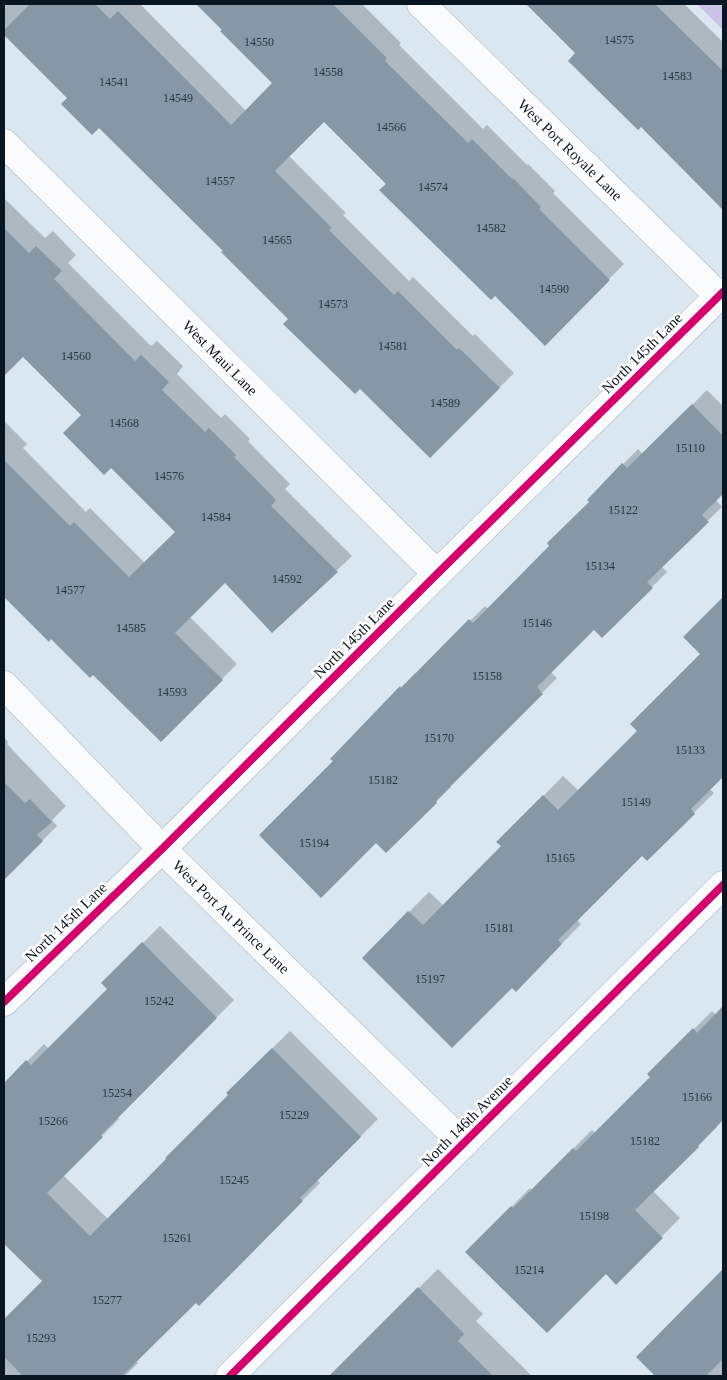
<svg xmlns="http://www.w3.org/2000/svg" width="727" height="1380" viewBox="0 0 727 1380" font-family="'Times New Roman',serif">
	<rect width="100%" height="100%" fill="#dae6f0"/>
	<polygon fill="#ccc3e8" points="697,4 723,4 723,30"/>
	<g fill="#0003">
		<polygon points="4,4 124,4 126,5 127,4 140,4 246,111 274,83 198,4 362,4 401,43 399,45 483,129 487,125 527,165 528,164 555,191 553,193 624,264 545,344 324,120 288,155 346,213 343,215 409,281 413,277 473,336 475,334 514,373 430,457 360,387 290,319 224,251 4,34"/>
		<polygon points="527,4 684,4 723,42 723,179 709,194 577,53"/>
		<polygon points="4,198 45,238 53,231 76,255 68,263 151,346 157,341 183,366 177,374 221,418 225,414 250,439 248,441 290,484 285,489 352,556 273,631 225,582 190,617 237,664 161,740 4,580 4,421 27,444 23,448 86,512 90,508 145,563 176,532 83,415 23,355 13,365 4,356"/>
		<polygon points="707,390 723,406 723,492 716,500 722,507 661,566 667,572 602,637 594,628 550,671 557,678 449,786 451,787 386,852 376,841 334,761 332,759 415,673 417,674 485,606 488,609 551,546 591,502 588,500 638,449 643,454"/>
		<polygon points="723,599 723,775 710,789 714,793 647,859 642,855 577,920 581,924 536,970 363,958 429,892 444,906 502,846 498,842 563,776 579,791 639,731 702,654 685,637"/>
		<polygon points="4,737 8,742 7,744 66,806 52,820 57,826 4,879"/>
		<polygon points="160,926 234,1000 117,1117 119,1119 63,1175 108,1219 229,1095 227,1093 290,1031 378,1119 317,1180 320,1183 199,1304 196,1301 136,1361 138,1363 125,1376 4,1376 5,1356 4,1355 4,1321 43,1281 42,1274 4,1235 4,1085 44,1044 49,1049 109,989 103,983"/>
		<polygon points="723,1008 723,1118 715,1126 717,1127 653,1191 680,1218 616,1283 606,1273 467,1252 530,1188 532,1190 592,1130 595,1133 652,1077 649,1074 712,1011 716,1015"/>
		<polygon points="438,1269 483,1314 476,1321 532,1376 332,1376 331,1375"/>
		<polygon points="723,1271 723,1376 657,1376 637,1357"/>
	</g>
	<g fill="#8698a5">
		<polygon points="30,4 95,4 110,19 118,11 231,125 272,83 220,31 222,30 196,4 333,4 387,58 385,61 468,143 472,139 512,179 513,178 541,207 539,209 610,280 545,346 495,296 491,300 379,190 386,184 324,122 275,171 332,228 329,230 394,295 398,291 457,350 459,348 500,388 430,458 360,389 355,394 283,324 288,319 221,252 223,251 99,128 92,135 61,104 67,98 4,35 4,30"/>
		<polygon points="526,4 655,4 723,71 723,210 641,127 638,130 568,61 575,53"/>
		<polygon points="4,228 29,253 36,246 62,271 54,279 135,361 141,355 169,382 162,390 205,432 209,428 236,455 234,457 276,500 271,506 338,572 272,633 225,583 175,633 223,680 161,742 93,675 90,678 51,639 49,642 4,597 4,460 70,526 74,522 129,577 175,532 111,468 104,475 63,433 81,415 23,357 4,376"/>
		<polygon points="692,404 723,436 723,494 702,515 709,522 647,582 653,588 602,638 594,630 537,687 543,694 436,801 437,803 386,853 376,843 321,898 259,835 333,761 330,759 400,686 401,688 469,619 473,623 549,546 547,543 589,502 587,500 622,463 627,468"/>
		<polygon points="723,597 723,777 691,809 695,814 647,861 642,856 558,940 562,944 516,992 512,988 452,1048 362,958 408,911 423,925 501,846 496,842 543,795 558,810 637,731 630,724 700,654 683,637"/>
		<polygon points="4,782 25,803 30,799 52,822 37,835 43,841 4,880"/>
		<polygon points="142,942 217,1018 101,1135 103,1137 47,1193 90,1236 166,1159 165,1158 228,1095 226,1093 272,1048 361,1137 300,1198 303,1201 235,1270 199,1306 196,1303 122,1376 23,1376 4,1357 4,1319 42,1281 4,1244 4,1083 26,1060 31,1065 107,989 101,983"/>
		<polygon points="723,1006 723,1120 698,1146 699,1147 635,1210 663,1238 616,1285 606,1274 547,1333 465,1252 511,1206 513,1208 573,1148 576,1151 650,1077 647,1074 693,1028 697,1033"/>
		<polygon points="723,1269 723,1359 706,1376 655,1376 636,1357"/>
		<polygon points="418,1287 464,1334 458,1341 493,1376 329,1376"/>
	</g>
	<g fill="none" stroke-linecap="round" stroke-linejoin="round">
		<defs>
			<g id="minor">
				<polyline points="421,4 719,296"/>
				<polyline points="4,143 437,574"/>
				<polyline points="4,685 162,849 464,1144"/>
				<polyline points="4,1002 162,849 437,574 723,292"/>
				<polyline points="230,1376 723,885"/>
			</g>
		</defs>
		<use href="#minor" stroke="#a7b3bd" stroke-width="29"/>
		<use href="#minor" stroke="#f9fbfd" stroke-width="28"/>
		<defs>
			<g id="cycleway">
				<polyline points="4,1002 162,849 437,574 723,292"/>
				<polyline points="230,1376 723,885"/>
			</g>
		</defs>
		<use href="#cycleway" stroke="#fff" stroke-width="11"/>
		<use href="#cycleway" stroke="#d6006c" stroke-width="8"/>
	</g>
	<g text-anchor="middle" stroke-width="5" stroke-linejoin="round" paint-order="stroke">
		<g font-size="12" fill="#283642">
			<text x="619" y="44">14575</text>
			<text x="259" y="46">14550</text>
			<text x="328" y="76">14558</text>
			<text x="677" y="80">14583</text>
			<text x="114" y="86">14541</text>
			<text x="178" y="102">14549</text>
			<text x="391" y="131">14566</text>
			<text x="220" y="185">14557</text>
			<text x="433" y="191">14574</text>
			<text x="491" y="232">14582</text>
			<text x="277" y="244">14565</text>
			<text x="554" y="293">14590</text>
			<text x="333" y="308">14573</text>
			<text x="393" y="350">14581</text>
			<text x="76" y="360">14560</text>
			<text x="445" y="407">14589</text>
			<text x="124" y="427">14568</text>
			<text x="690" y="452">15110</text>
			<text x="169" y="480">14576</text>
			<text x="623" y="514">15122</text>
			<text x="216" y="521">14584</text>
			<text x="600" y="570">15134</text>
			<text x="287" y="583">14592</text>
			<text x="70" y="594">14577</text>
			<text x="537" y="627">15146</text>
			<text x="131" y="632">14585</text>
			<text x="487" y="680">15158</text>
			<text x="172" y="696">14593</text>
			<text x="439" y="742">15170</text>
			<text x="690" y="754">15133</text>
			<text x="383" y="784">15182</text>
			<text x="636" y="806">15149</text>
			<text x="314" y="847">15194</text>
			<text x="560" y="862">15165</text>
			<text x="499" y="932">15181</text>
			<text x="430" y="983">15197</text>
			<text x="159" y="1005">15242</text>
			<text x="117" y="1097">15254</text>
			<text x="697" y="1101">15166</text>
			<text x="294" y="1119">15229</text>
			<text x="53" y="1125">15266</text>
			<text x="645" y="1145">15182</text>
			<text x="234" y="1184">15245</text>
			<text x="594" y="1220">15198</text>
			<text x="177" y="1242">15261</text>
			<text x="529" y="1274">15214</text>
			<text x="107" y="1304">15277</text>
			<text x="41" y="1342">15293</text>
		</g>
		<g font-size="15" fill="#081621" stroke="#fff">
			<text transform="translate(570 150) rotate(44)" y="5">West Port Royale Lane</text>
			<text transform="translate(642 353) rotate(-45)" y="5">North 145th Lane</text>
			<text transform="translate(220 358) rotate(45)" y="5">West Maui Lane</text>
			<text transform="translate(354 638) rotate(-45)" y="5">North 145th Lane</text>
			<text transform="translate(231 917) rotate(44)" y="5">West Port Au Prince Lane</text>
			<text transform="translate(66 922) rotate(-44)" y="5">North 145th Lane</text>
			<text transform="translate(467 1121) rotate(-45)" y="5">North 146th Avenue</text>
		</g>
	</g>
	<rect width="727" height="1380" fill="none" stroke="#081621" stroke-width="10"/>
</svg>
